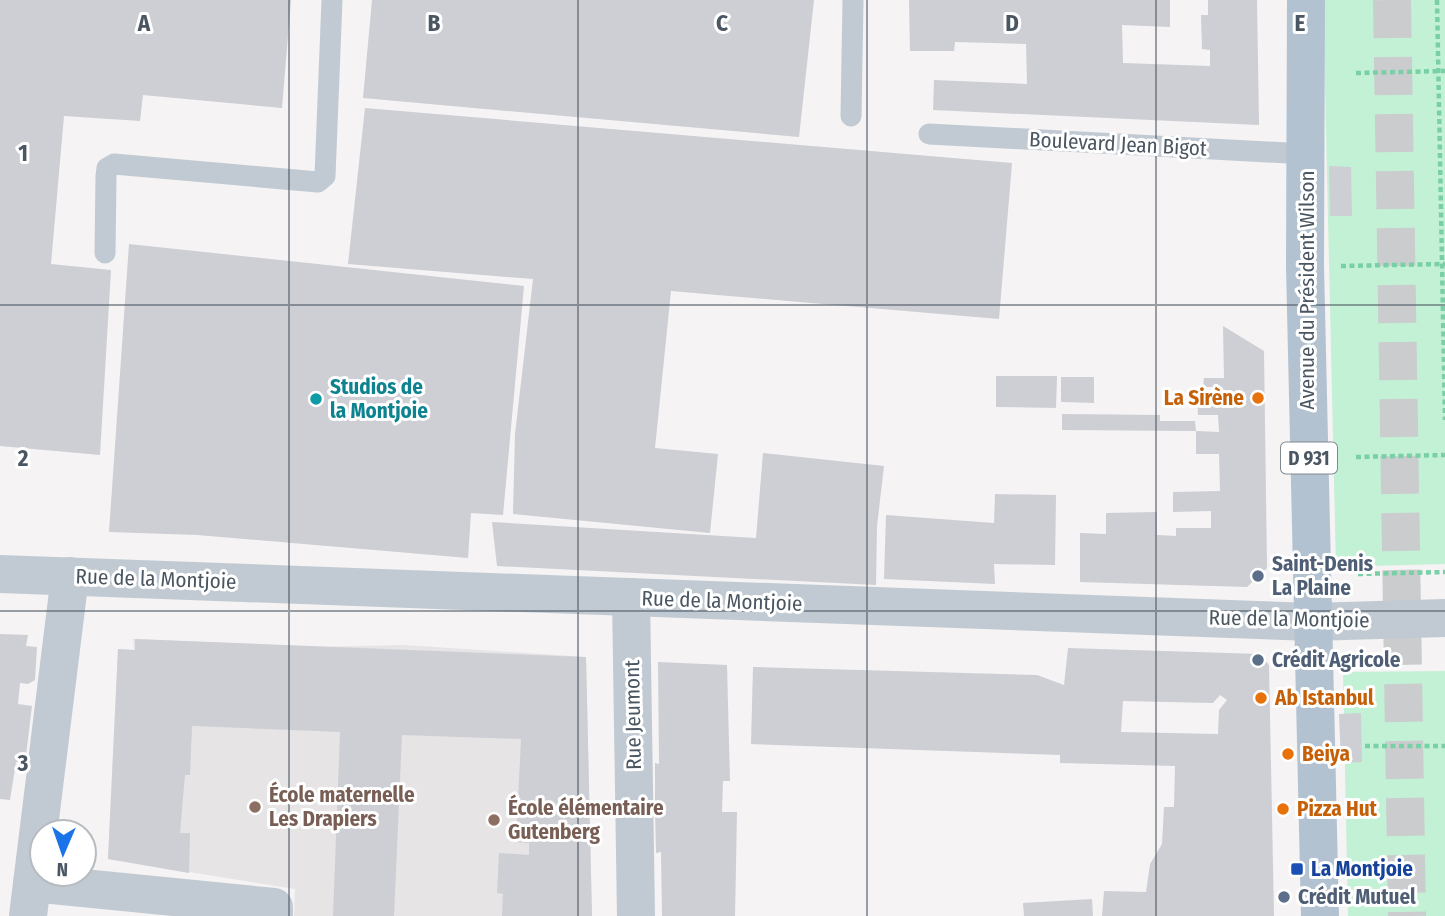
<svg xmlns="http://www.w3.org/2000/svg" width="1445" height="916" viewBox="0 0 1445 916" font-family="'Fira Sans Condensed',sans-serif">
	<rect width="100%" height="100%" fill="#f5f3f3"/>
	<polygon fill="#e6e4e5" points="133,639 316,647 404,645 586,657 592,916 294,916 295,889 108,859 118,649 134,650"/>
	<g fill="#c3f1d5">
		<polygon points="1323,0 1445,0 1445,564 1336,567"/>
		<polygon points="1445,671 1445,916 1348,916 1343,672"/>
	</g>
	<g fill="#cdcfd5" fill-rule="evenodd">
		<polygon points="0,0 291,0 282,108 143,95 140,121 64,116 51,264 111,270 100,455 0,446"/>
		<polygon points="372,0 814,0 799,137 363,98"/>
		<polygon points="909,0 1170,0 1170,27 1122,25 1123,63 1210,66 1210,50 1202,49 1201,15 1208,15 1208,0 1257,0 1259,125 933,110 934,80 1027,84 1026,44 955,42 954,51 910,51"/>
		<polygon points="365,108 1012,163 999,319 671,291 655,448 718,454 710,533 513,514 515,434 533,279 348,264"/>
		<polygon points="1329,166 1351,167 1352,216 1330,216"/>
		<polygon points="129,244 524,286 503,515 471,513 468,558 197,535 109,532"/>
		<polygon points="1223,326 1264,351 1267,568 1247,587 1080,582 1080,533 1106,534 1106,513 1157,512 1157,535 1176,536 1176,528 1211,528 1211,511 1173,512 1173,492 1220,491 1219,454 1196,454 1196,431 1219,432 1218,415 1198,415 1197,394 1218,394 1218,387 1203,387 1204,378 1224,378"/>
		<polygon points="996,376 1057,376 1056,408 996,407"/>
		<polygon points="1061,377 1094,377 1094,403 1061,402"/>
		<polygon points="1062,414 1160,415 1160,421 1195,421 1196,431 1062,430"/>
		<polygon points="763,453 884,466 877,526 876,585 497,566 492,522 756,538"/>
		<polygon points="995,494 1056,495 1055,565 994,564 995,584 884,579 886,515 994,523"/>
		<polygon points="0,634 28,635 26,646 37,647 35,680 28,684 20,683 18,704 32,706 25,764 16,762 10,800 0,799"/>
		<polygon points="135,639 586,657 592,916 502,916 503,894 497,893 499,853 529,855 529,843 516,842 521,739 402,735 394,916 333,916 340,732 192,726 190,775 185,775 180,833 190,833 189,873 108,859 118,649 135,650"/>
		<path d="M 1068,648 L 1260,654 L 1269,665 L 1274,916 L 1102,916 L 1104,891 L 1146,892 L 1150,864 L 1162,844 L 1164,807 L 1174,807 L 1175,766 L 1060,763 L 1060,755 L 751,744 L 753,667 L 1037,675 L 1064,685 ZM 1220,695 L 1227,700 L 1219,710 L 1218,734 L 1121,732 L 1123,701 L 1213,703 Z"/>
		<polygon points="658,662 727,665 730,781 723,781 722,812 737,812 735,916 662,916 661,852 656,853 655,810 655,763 659,764"/>
		<polygon points="1361,713 1362,762 1341,763 1339,714"/>
		<polygon points="1092,899 1093,916 1024,916 1023,903"/>
	</g>
	<g fill="none" stroke-linecap="round" stroke-linejoin="round">
		<polyline stroke="#caccce" stroke-width="38" stroke-dasharray="38 19" stroke-linecap="butt" points="1392,0 1407,916"/>
		<g stroke="#7ad0a6" stroke-width="4.5" stroke-dasharray="5 3.5" stroke-linecap="butt">
			<polyline points="1437,0 1445,420"/>
			<polyline points="1356,73 1445,71"/>
			<polyline points="1341,266 1445,264"/>
			<polyline points="1356,457 1445,455"/>
			<polyline points="1358,574 1445,572"/>
			<polyline points="1365,746 1445,746"/>
		</g>
		<g stroke="#c1cad2" stroke-width="21">
			<polyline points="851,116 853,0"/>
			<polyline points="929,134 1307,154"/>
			<polyline points="105,253 106,176 107,168 114,164 318,182 325,176 332,0"/>
		</g>
		<g stroke="#c1cad2" stroke-width="38">
			<polyline points="0,574 1312,622 1445,618"/>
			<polyline points="631,597 636,916"/>
			<polyline points="32,883 274,907 274,916"/>
			<polyline points="28,916 70,576"/>
		</g>
		<polyline stroke="#b3c2d1" stroke-width="38" points="1306,0 1305,266 1320,916"/>
	</g>
	<path fill="none" stroke="#4a5661" stroke-width="2" stroke-opacity="0.55" d="M 289,0 L 289,916M 578,0 L 578,916M 867,0 L 867,916M 1156,0 L 1156,916M 0,305 L 1445,305M 0,611 L 1445,611"/>
	<g fill="#e8710a" stroke="#fff" stroke-width="2.5">
		<circle cx="1258" cy="398" r="7"/>
		<circle cx="1261" cy="698" r="7"/>
		<circle cx="1288" cy="754" r="7"/>
		<circle cx="1283" cy="809" r="7"/>
	</g>
	<circle fill="#0f9aa8" stroke="#fff" stroke-width="2.5" cx="316" cy="399" r="7"/>
	<g fill="#5c6f8a" stroke="#fff" stroke-width="2.5">
		<circle cx="1258" cy="576" r="7"/>
		<circle cx="1258" cy="660" r="7"/>
		<circle cx="1284" cy="897" r="7"/>
	</g>
	<g fill="#8d6e63" stroke="#fff" stroke-width="2.5">
		<circle cx="255" cy="807" r="7"/>
		<circle cx="494" cy="820" r="7"/>
	</g>
	<rect fill="#1a4fb4" stroke="#fff" stroke-width="2.5" x="1290" y="862" width="14" height="14" rx="3.5"/>
	<g text-anchor="middle" stroke-width="6" stroke-linejoin="round" paint-order="stroke">
		<rect fill="#fff" stroke="#808990" stroke-width="2" x="1281" y="442.5" width="56" height="31" rx="5"/>
		<g font-size="19" font-weight="bold" fill="#4a5661">
			<text x="1309" y="465">D 931</text>
		</g>
		<g font-size="21" fill="#4a5661" stroke="#fff">
			<text transform="translate(1118 144) rotate(3)" y="7">Boulevard Jean Bigot</text>
			<text transform="translate(1307 290) rotate(-90)" y="7">Avenue du Président Wilson</text>
			<text transform="translate(156 579) rotate(2)" y="7">Rue de la Montjoie</text>
			<text transform="translate(722 601) rotate(2)" y="7">Rue de la Montjoie</text>
			<text transform="translate(1289 619) rotate(1)" y="7">Rue de la Montjoie</text>
			<text transform="translate(633 715) rotate(-91)" y="7">Rue Jeumont</text>
		</g>
		<g font-size="21" font-weight="bold" fill="#0d838f" stroke="#fff" text-anchor="start">
			<text x="330" y="394">Studios de<tspan x="330" dy="24">la Montjoie</tspan></text>
		</g>
		<g font-size="21" font-weight="bold" fill="#c56008" stroke="#fff" text-anchor="start">
			<text x="1244" y="405" text-anchor="end">La Sirène</text>
			<text x="1275" y="705">Ab Istanbul</text>
			<text x="1302" y="761">Beiya</text>
			<text x="1297" y="816">Pizza Hut</text>
		</g>
		<g font-size="21" font-weight="bold" fill="#4e5e75" stroke="#fff" text-anchor="start">
			<text x="1272" y="571">Saint-Denis<tspan x="1272" dy="24">La Plaine</tspan></text>
			<text x="1272" y="667">Crédit Agricole</text>
			<text x="1298" y="904">Crédit Mutuel</text>
		</g>
		<g font-size="21" font-weight="bold" fill="#785e54" stroke="#fff" text-anchor="start">
			<text x="269" y="802">École maternelle<tspan x="269" dy="24">Les Drapiers</tspan></text>
			<text x="508" y="815">École élémentaire<tspan x="508" dy="24">Gutenberg</tspan></text>
		</g>
		<g font-size="21" font-weight="bold" fill="#164399" stroke="#fff" text-anchor="start">
			<text x="1311" y="876">La Montjoie</text>
		</g>
	</g>
	<g font-size="23" text-anchor="middle" font-weight="bold" fill="#4a5661" stroke="#fff" stroke-width="6" stroke-linejoin="round" paint-order="stroke">
		<text x="144" y="31">A</text>
		<text x="434" y="31">B</text>
		<text x="722" y="31">C</text>
		<text x="1012" y="31">D</text>
		<text x="1300" y="31">E</text>
		<text x="23" y="161">1</text>
		<text x="23" y="466">2</text>
		<text x="23" y="771">3</text>
	</g>
	<g transform="translate(63 853) rotate(182)"><circle r="33" fill="#ffffff" stroke="#b7bbc0" stroke-width="2"/>
	<path d="M0-5L12 26L0 18L-12 26Z" fill="#1a73e8"/>
	<text y="-10" font-size="19" font-weight="bold" text-anchor="middle" fill="#4a5661">N</text>
	</g>
</svg>
